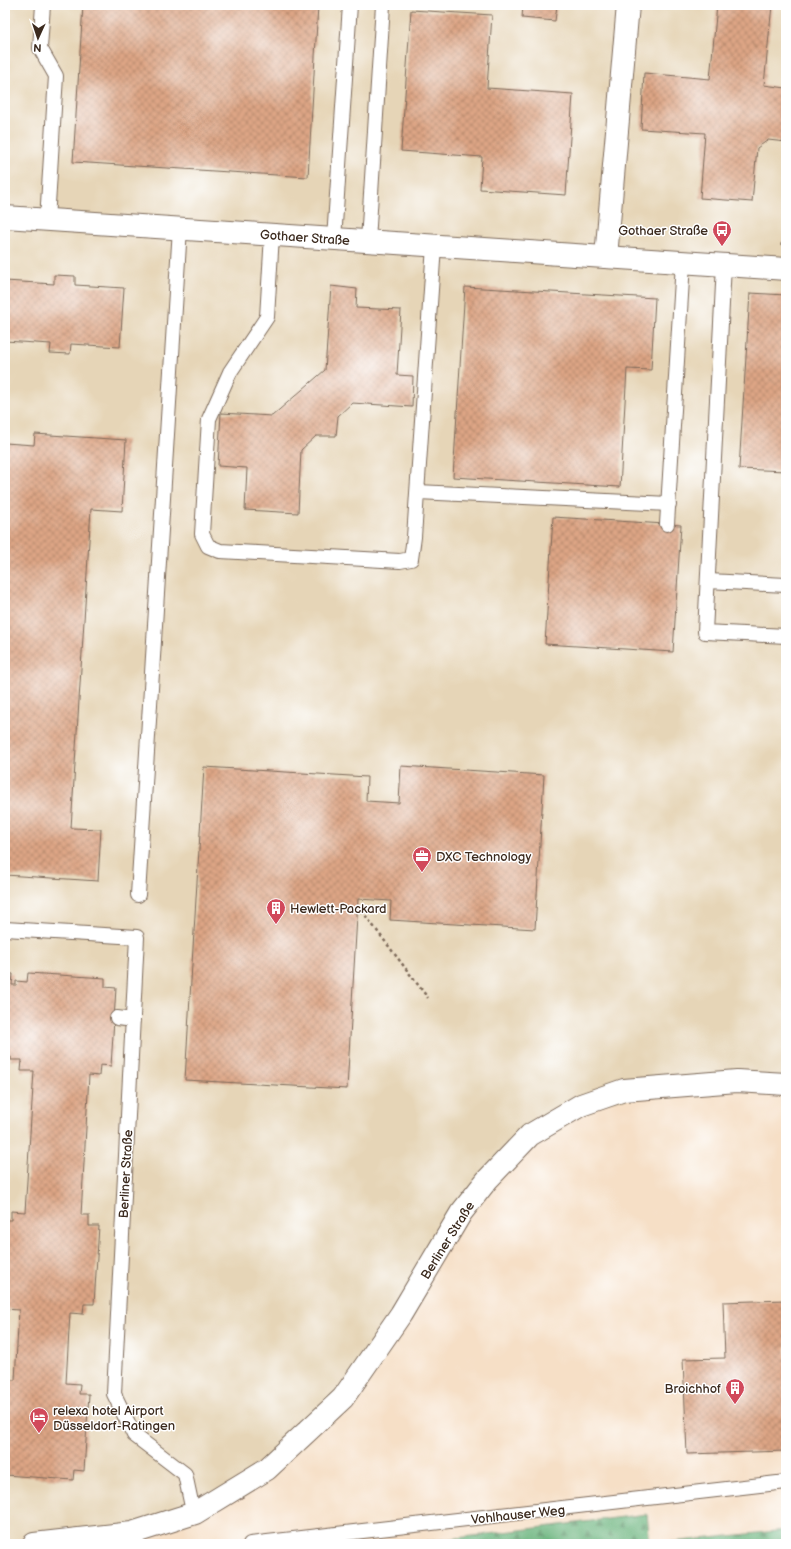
<svg xmlns="http://www.w3.org/2000/svg" width="791" height="1549" viewBox="0 0 791 1549" font-family="'Balsamiq Sans',sans-serif">
	<defs>
		<pattern id="forest-firs" width="22" height="20" patternUnits="userSpaceOnUse"><rect width="22" height="20" fill="#67b27a"/><path d="M5 1l3.5 6h-7zM16 11l3.5 6h-7z" fill="#569163"/></pattern>
		<pattern id="building-cross-hatch" width="8" height="8" patternUnits="userSpaceOnUse"><rect width="8" height="8" fill="#dda585"/><path d="M0 0l8 8M0 8l8-8" fill="none" stroke="#b4876c"/></pattern>
	</defs>
	<rect width="100%" height="100%" fill="#fff"/>
	<filter id="ink" filterUnits="userSpaceOnUse"><feTurbulence type="fractalNoise" baseFrequency=".025" numOctaves="2"/><feDisplacementMap in="SourceGraphic" scale="8" xChannelSelector="R" yChannelSelector="G"/><feConvolveMatrix kernelMatrix="1 2 1 2 8 2 1 2 1" color-interpolation-filters="sRGB"/></filter>
	<filter id="wash" filterUnits="userSpaceOnUse"><feTurbulence type="fractalNoise" baseFrequency=".012" numOctaves="4" result="noise"/><feDisplacementMap in="SourceGraphic" scale="16" xChannelSelector="R" yChannelSelector="G"/><feGaussianBlur stdDeviation="0.9" result="paint"/><feColorMatrix in="noise" values="0 0 0 0 0 0 0 0 0 0 0 0 0 0 0 0 0 1.4 0 .05"/><feComposite in="paint" operator="in"/></filter>
	<g filter="url(#wash)">
		<rect width="100%" height="100%" fill="#f6dfc6"/>
		<polygon fill="#e6d5b7" points="5,5 786,5 786,1080 581,1105 487,1180 343,1398 195,1513 34,1544 5,1544"/>
		<g fill="url(#forest-firs)" stroke="#516e4c">
			<polygon points="647,1514 650,1544 409,1544"/>
			<polygon points="786,1530 786,1544 652,1544"/>
		</g>
		<g id="blocks">
			<g fill="url(#building-cross-hatch)">
				<polygon points="83,5 318,5 308,177 73,162"/>
				<polygon points="523,5 557,5 555,21 522,18"/>
				<polygon points="717,5 772,5 764,85 786,88 786,142 768,140 757,148 752,202 700,198 705,133 641,129 644,73 710,79"/>
				<polygon points="411,10 492,15 487,88 573,94 566,195 480,189 482,157 401,151"/>
				<polygon points="5,258 7,258 6,274 5,274"/>
				<polygon points="54,275 75,276 75,285 124,288 120,347 71,344 70,354 50,353 51,344 5,341 5,281 54,284"/>
				<polygon points="331,286 357,289 356,308 401,310 397,375 413,376 412,407 352,403 338,416 336,436 316,436 301,450 298,513 245,510 247,468 218,466 221,413 272,416 325,370"/>
				<polygon points="465,287 655,298 651,370 627,369 620,487 453,477"/>
				<polygon points="750,293 786,295 786,471 739,469"/>
				<polygon points="35,434 126,440 122,511 91,509 71,828 101,829 98,881 5,875 5,443 34,445"/>
				<polygon points="553,517 681,525 673,652 545,644"/>
				<polygon points="401,766 544,775 535,929 390,920 391,901 358,899 347,1089 185,1080 204,767 367,777 366,801 399,803"/>
				<polygon points="5,973 13,974 12,985 16,985 16,981 27,982 28,973 105,978 105,987 116,988 111,1066 100,1065 99,1076 89,1075 81,1215 89,1215 89,1226 99,1226 94,1304 84,1304 83,1314 70,1313 66,1383 80,1384 79,1394 89,1394 84,1471 74,1470 73,1480 5,1475 5,1380 15,1380 19,1310 5,1309 5,1220 11,1220 11,1211 25,1212 34,1071 21,1071 22,1060 11,1060 11,1057 7,1056 5,1071"/>
				<polygon points="786,1300 786,1451 687,1454 683,1359 725,1358 723,1302"/>
			</g>
		</g>
	</g>
	<g filter="url(#ink)">
		<use href="#blocks" fill-opacity="0" stroke="#7c6959" stroke-width="1"/>
		<g fill="none" stroke-linecap="round" stroke-linejoin="round">
			<defs>
				<g id="service">
					<polyline points="43,5 40,48 56,76 47,220"/>
					<polyline points="272,235 267,317 230,372 209,419 202,534 208,546 220,551 400,561 411,559 414,537 434,246"/>
					<polyline points="334,239 350,5"/>
					<polyline points="368,241 383,5"/>
					<polyline points="724,265 705,632 786,636"/>
					<polyline points="418,492 669,504"/>
					<polyline points="667,524 683,263"/>
					<polyline points="708,581 786,585"/>
					<polyline points="138,895 180,228"/>
					<polyline points="5,929 137,937 114,1394 134,1435 185,1474 191,1502 195,1513"/>
					<polyline points="117,1018 133,1020"/>
					<polyline points="250,1544 786,1482"/>
				</g>
				<g id="minor">
					<polyline points="5,217 786,269"/>
					<polyline points="606,257 628,5"/>
				</g>
				<polyline id="tertiary" points="34,1544 132,1533 195,1513 267,1469 343,1398 401,1314 461,1213 487,1180 530,1135 581,1105 624,1090 737,1081 786,1084"/>
			</defs>
			<use href="#service" stroke="#7c6959" stroke-width="16"/>
			<use href="#minor" stroke="#7c6959" stroke-width="24"/>
			<use href="#tertiary" stroke="#7c6959" stroke-width="24"/>
			<g stroke="#7c6959" stroke-width="2.5" stroke-dasharray="3 3" stroke-linecap="butt">
				<polyline points="781,245 786,239"/>
				<polyline points="362,911 428,998"/>
			</g>
			<use href="#service" stroke="#fff" stroke-width="14"/>
			<use href="#minor" stroke="#fff" stroke-width="22"/>
			<use href="#tertiary" stroke="#fff" stroke-width="22"/>
		</g>
	</g>
	<defs>
		<symbol id="bus-pin" viewBox="-11 -11 22 30"><path d="M0 17L-7.5 6A9.5 9.5 0 1 1 7.5 6Z" fill="#d1495b" stroke="#fff"/><path d="M-5-6H5V4H4V6H2V4H-2V6H-4V4H-5ZM-3.5-4V0h7V-4ZM-3.5 1.2v1.5H-2V1.2ZM2 1.2v1.5H3.5V1.2Z" fill="#fff"/></symbol>
		<symbol id="office-pin" viewBox="-11 -11 22 30"><path d="M0 17L-7.5 6A9.5 9.5 0 1 1 7.5 6Z" fill="#d1495b" stroke="#fff"/><path d="M-6-3h4V-5.5h4V-3h4V5H-6ZM-1-4.5V-3h2v-1.5ZM-6 0V1H6V0Z" fill="#fff"/></symbol>
		<symbol id="building-pin" viewBox="-11 -11 22 30"><path d="M0 17L-7.5 6A9.5 9.5 0 1 1 7.5 6Z" fill="#d1495b" stroke="#fff"/><path d="M-4-6H4V6H1V3H-1V6H-4ZM-2.5-4.3h1.7v1.8h-1.7ZM.8-4.3h1.7v1.8H.8ZM-2.5-1h1.7V.8h-1.7ZM.8-1h1.7V.8H.8Z" fill="#fff"/></symbol>
		<symbol id="hotel-pin" viewBox="-11 -11 22 30"><path d="M0 17L-7.5 6A9.5 9.5 0 1 1 7.5 6Z" fill="#d1495b" stroke="#fff"/><path d="M-6-4.5h1.5V1H6V5H4.5V3h-9V5H-6ZM-4 0a1.8 1.8 0 1 1 3.6 0ZM.5 0V-2.5h3Q6-2.5 6 0Z" fill="#fff"/></symbol>
	</defs>
	<g fill-rule="evenodd">
		<use href="#bus-pin" x="711" y="219" width="22" height="30"/>
		<use href="#office-pin" x="411" y="845" width="22" height="30"/>
		<use href="#building-pin" x="265" y="897" width="22" height="30"/>
		<use href="#building-pin" x="724" y="1377" width="22" height="30"/>
		<use href="#hotel-pin" x="28" y="1406" width="22" height="30"/>
	</g>
	<g text-anchor="middle" stroke-width="3" stroke-linejoin="round" paint-order="stroke">
		<g font-size="13" fill="#3b2a1e" stroke="#fff" text-anchor="start">
			<text x="708" y="235" text-anchor="end">Gothaer Straße</text>
			<text x="436" y="861">DXC Technology</text>
			<text x="290" y="913">Hewlett-Packard</text>
			<text x="721" y="1393" text-anchor="end">Broichhof</text>
			<text x="53" y="1415">relexa hotel Airport<tspan x="53" dy="15">Düsseldorf-Ratingen</tspan></text>
		</g>
		<g font-size="13" fill="#3b2a1e" stroke="#fff">
			<text transform="translate(305 237) rotate(4)" y="5">Gothaer Straße</text>
			<text transform="translate(125 1174) rotate(-87)" y="5">Berliner Straße</text>
			<text transform="translate(447 1240) rotate(-58)" y="5">Berliner Straße</text>
			<text transform="translate(518 1514) rotate(-6)" y="5">Vohlhauser Weg</text>
		</g>
	</g>
	<rect width="791" height="1549" fill="none" stroke="#fff" stroke-width="20"/>
	<g transform="translate(38 38) rotate(183)" stroke="#ffffff" stroke-width="3" paint-order="stroke">
	<path d="M0-3L7 15L0 10L-7 15Z" fill="#3b2a1e"/>
	<text y="-6" font-size="11" font-weight="bold" text-anchor="middle" fill="#3b2a1e">N</text>
	</g>
</svg>
